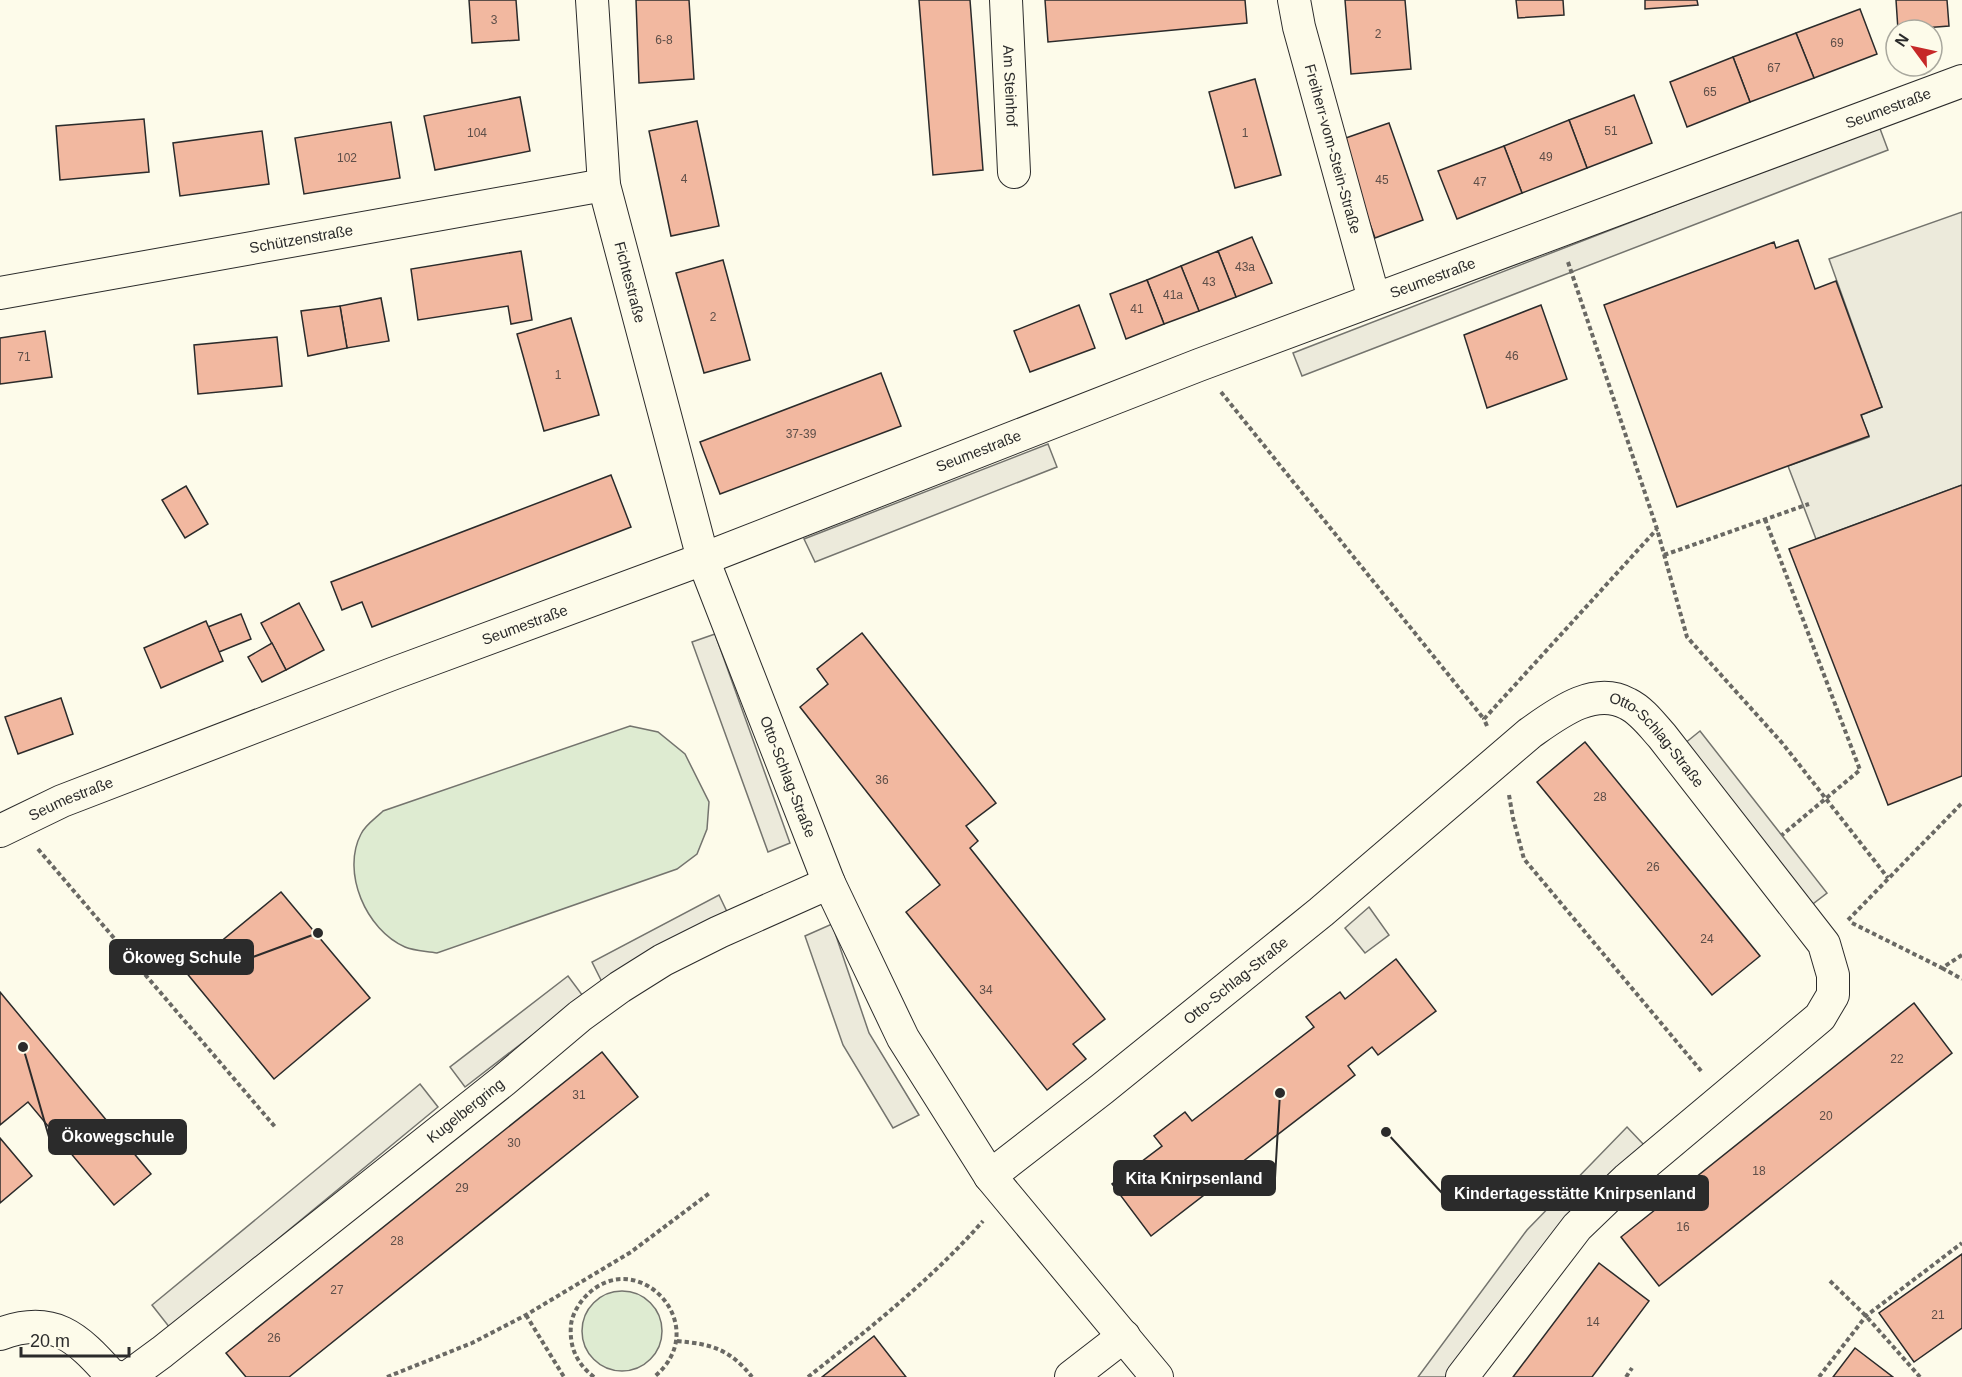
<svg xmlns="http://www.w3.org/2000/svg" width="1962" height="1377" viewBox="0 0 1962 1377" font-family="Arial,sans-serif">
	<rect width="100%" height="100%" fill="#fdfbea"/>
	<g fill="#deebd1" stroke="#74746e" stroke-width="1.5">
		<path d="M 630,726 L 658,732 L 685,754 L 709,802 L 707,829 L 697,854 L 677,869 L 437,953 C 427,951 414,951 405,947 C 366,930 341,872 361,834 C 365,825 376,818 383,811 Z"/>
		<circle cx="622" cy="1331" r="40"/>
	</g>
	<g fill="#eceadb" stroke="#74746e" stroke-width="1.5">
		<polygon points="1879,126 1888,150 1302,376 1293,353"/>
		<polygon points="1962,212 1962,485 1816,539 1788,466 1869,437 1861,415 1882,407 1829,259"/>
		<polygon points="1048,444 1057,467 815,562 804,539"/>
		<polygon points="715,634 790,843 768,852 692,642"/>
		<polygon points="1700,731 1827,893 1805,910 1679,748"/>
		<polygon points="719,895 729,916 602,982 592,962"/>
		<polygon points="1369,907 1389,935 1365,953 1345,928"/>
		<polygon points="832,924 869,1033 919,1115 893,1128 843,1045 805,936"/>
		<polygon points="568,976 583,996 465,1087 450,1067"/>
		<polygon points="420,1084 438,1107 170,1328 152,1305"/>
		<polygon points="1627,1127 1645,1146 1452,1377 1418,1377 1527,1230"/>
	</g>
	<g fill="#f2b8a0" stroke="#2b2b2b" stroke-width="1.5">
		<polygon points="469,0 516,0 519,40 472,43"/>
		<polygon points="636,0 689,0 694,79 639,83"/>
		<polygon points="919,0 970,0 983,170 933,175"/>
		<polygon points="1045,0 1245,0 1247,23 1048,42"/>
		<polygon points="1345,0 1405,0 1411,69 1351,74"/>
		<polygon points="1516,0 1563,0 1564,15 1518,18"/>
		<polygon points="1645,0 1697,0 1698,5 1645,9"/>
		<polygon points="1896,0 1947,0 1949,26 1898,30"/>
		<polygon points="1860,9 1877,54 1814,78 1796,33"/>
		<polygon points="1796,33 1814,78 1750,102 1733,57"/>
		<polygon points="1733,57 1750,102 1687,127 1670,82"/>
		<polygon points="1255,79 1281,175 1235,188 1209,92"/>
		<polygon points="1634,95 1652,143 1587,168 1569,120"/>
		<polygon points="520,97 530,151 435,170 424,116"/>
		<polygon points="144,119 149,172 60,180 56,126"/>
		<polygon points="1569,120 1587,168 1522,193 1504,146"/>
		<polygon points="697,121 719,226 671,236 649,131"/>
		<polygon points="391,122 400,178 304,194 295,138"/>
		<polygon points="1389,123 1423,220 1375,238 1340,140"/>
		<polygon points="262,131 269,184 180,196 173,143"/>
		<polygon points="1504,146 1522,193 1457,219 1438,171"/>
		<polygon points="1252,237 1272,283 1236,297 1218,251"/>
		<polygon points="1798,240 1815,289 1836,281 1882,407 1861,415 1869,436 1677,507 1604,305 1774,242 1776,248"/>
		<polygon points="521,251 532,320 511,324 508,306 418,320 411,269"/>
		<polygon points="1218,251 1236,297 1199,311 1181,266"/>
		<polygon points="723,260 750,360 704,373 676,273"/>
		<polygon points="1181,266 1199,311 1164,324 1147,280"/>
		<polygon points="1147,280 1164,324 1126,339 1110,294"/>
		<polygon points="381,298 389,341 347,348 340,306"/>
		<polygon points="1079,305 1095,348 1030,372 1014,331"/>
		<polygon points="1541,305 1567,379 1487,408 1464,335"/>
		<polygon points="340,306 347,348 308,356 301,311"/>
		<polygon points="571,318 599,415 544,431 517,334"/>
		<polygon points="45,331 52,377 0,384 0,338"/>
		<polygon points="277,337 282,386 198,394 194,345"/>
		<polygon points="881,373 901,426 720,494 700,442"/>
		<polygon points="611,475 631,527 372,627 362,602 342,610 331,582"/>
		<polygon points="1962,485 1962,776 1888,805 1789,549"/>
		<polygon points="186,486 208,524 185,538 162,500"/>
		<polygon points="299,603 324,650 286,670 261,623"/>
		<polygon points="241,614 251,639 219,652 208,627"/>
		<polygon points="206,621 223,661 161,688 144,648"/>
		<polygon points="862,633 996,803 966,826 978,841 970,848 1105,1019 1073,1044 1086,1059 1047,1090 906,912 940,885 800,707 828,684 817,669"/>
		<polygon points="272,643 286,670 262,682 248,657"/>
		<polygon points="61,698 73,734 18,754 5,717"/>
		<polygon points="1585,742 1760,956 1712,995 1537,782"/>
		<polygon points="281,892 370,998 274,1079 185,971"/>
		<polygon points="1396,959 1436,1011 1378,1055 1372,1047 1348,1066 1355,1075 1224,1176 1218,1168 1196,1185 1204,1195 1151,1236 1112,1184 1162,1146 1154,1136 1185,1112 1192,1121 1314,1027 1306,1017 1340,992 1345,999"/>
		<polygon points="0,992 151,1174 114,1205 28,1102 0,1125"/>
		<polygon points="1914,1003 1952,1053 1659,1286 1621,1237"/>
		<polygon points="602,1052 638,1097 289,1377 246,1377 226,1353"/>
		<polygon points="0,1138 32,1176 0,1203"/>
		<polygon points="1962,1254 1962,1328 1914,1362 1879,1313"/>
		<polygon points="1599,1263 1649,1301 1592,1377 1513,1377"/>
		<polygon points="874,1336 906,1377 822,1377"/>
		<polygon points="1855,1348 1893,1377 1833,1377"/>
	</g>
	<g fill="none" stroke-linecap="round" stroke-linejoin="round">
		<defs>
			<g id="street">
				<path id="s1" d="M 592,0 L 604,185 L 703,559 L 829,883 L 903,1038 L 990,1176 L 1157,1377"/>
				<path id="s2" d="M 1006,0 L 1014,172"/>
				<path id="s3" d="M 1294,0 L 1299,27 L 1374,299"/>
				<path id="s4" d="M 0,293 L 604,185"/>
				<path id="s5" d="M 0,831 L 62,801 L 392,674 L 703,559 L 1199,365 L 1962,81"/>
				<path id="s6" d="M 990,1176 L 1102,1089 L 1321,912 L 1530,733 C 1557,714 1594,685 1628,704 C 1642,711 1652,725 1662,736 L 1824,944 L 1833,975 L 1833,995 L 1820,1017 L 1627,1179 L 1577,1227 L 1462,1377"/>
				<path d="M 0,1334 C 53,1314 77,1337 111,1375 L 119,1377"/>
				<path id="s7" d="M 128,1377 L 162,1352 L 503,1081 L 580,1016 L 620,987 L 663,960 L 719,932 L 829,883"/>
				<polyline points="1071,1377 1124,1336"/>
			</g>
		</defs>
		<use href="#street" stroke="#2b2b2b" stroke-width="34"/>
		<g stroke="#6a6964" stroke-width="4" stroke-dasharray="4.5 3" stroke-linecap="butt">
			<polyline points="1568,262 1657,529 1687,637 1783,744 1888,878"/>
			<polyline points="1221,392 1484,719"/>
			<polyline points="1765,519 1860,770 1782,835"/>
			<polyline points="1664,555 1809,504"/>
			<polyline points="1487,726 1484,719 1657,529"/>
			<polyline points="1509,795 1513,818 1524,859 1702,1072"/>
			<polyline points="38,849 276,1128"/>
			<polyline points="1848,920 1962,803"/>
			<polyline points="1852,923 1942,968 1962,955"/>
			<polyline points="1942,968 1962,979"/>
			<polyline points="1830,1281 1866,1316 1920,1377"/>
			<polyline points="526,1315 564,1377"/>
			<path d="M 677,1341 C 711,1344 730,1349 752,1377"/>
			<polyline points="387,1377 472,1343 526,1315 631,1252 711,1192"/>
			<path d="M 594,1377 C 577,1364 569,1347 571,1325 C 572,1315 578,1305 585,1297 C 636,1242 716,1326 654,1377"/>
			<path d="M 808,1377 C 869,1329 932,1279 983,1221"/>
			<polyline points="1626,1377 1632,1368"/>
			<polyline points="1819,1377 1866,1316 1962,1243"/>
		</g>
		<use href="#street" stroke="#fdfbea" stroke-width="32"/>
	</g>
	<g text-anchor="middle" stroke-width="4.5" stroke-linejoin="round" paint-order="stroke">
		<g font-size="12" fill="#5d4e48">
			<text x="494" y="24">3</text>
			<text x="1378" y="38">2</text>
			<text x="664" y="44">6-8</text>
			<text x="1837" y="47">69</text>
			<text x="1774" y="72">67</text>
			<text x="1710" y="96">65</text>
			<text x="1611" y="135">51</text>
			<text x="477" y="137">104</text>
			<text x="1245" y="137">1</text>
			<text x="1546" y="161">49</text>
			<text x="347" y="162">102</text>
			<text x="684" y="183">4</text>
			<text x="1382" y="184">45</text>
			<text x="1480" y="186">47</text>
			<text x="1245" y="271">43a</text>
			<text x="1209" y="286">43</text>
			<text x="1173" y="299">41a</text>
			<text x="1137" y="313">41</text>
			<text x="713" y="321">2</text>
			<text x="1512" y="360">46</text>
			<text x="24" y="361">71</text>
			<text x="558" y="379">1</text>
			<text x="801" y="438">37-39</text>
			<text x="882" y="784">36</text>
			<text x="1600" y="801">28</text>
			<text x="1653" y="871">26</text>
			<text x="1707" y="943">24</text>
			<text x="986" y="994">34</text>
			<text x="1897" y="1063">22</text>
			<text x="579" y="1099">31</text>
			<text x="1826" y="1120">20</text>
			<text x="514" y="1147">30</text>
			<text x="1759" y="1175">18</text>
			<text x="462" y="1192">29</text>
			<text x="1683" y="1231">16</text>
			<text x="397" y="1245">28</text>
			<text x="337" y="1294">27</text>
			<text x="1938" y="1319">21</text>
			<text x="1593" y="1326">14</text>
			<text x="274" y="1342">26</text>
		</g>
		<g font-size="15" fill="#2b2b2b" stroke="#fdfbea">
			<text dy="5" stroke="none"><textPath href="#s2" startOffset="86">Am Steinhof</textPath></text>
			<text dy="5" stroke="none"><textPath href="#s5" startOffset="2022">Seumestraße</textPath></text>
			<text dy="5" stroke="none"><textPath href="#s3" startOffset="154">Freiherr-vom-Stein-Straße</textPath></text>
			<text dy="5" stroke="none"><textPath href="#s4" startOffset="306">Schützenstraße</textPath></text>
			<text dy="5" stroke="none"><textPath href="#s5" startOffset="1536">Seumestraße</textPath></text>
			<text dy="5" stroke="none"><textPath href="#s1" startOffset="286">Fichtestraße</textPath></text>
			<text dy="5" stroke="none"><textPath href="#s5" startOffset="1050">Seumestraße</textPath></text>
			<text dy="5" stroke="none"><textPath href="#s5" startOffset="564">Seumestraße</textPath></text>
			<text dy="5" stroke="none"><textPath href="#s6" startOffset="852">Otto-Schlag-Straße</textPath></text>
			<text dy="5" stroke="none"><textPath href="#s1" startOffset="806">Otto-Schlag-Straße</textPath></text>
			<text dy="5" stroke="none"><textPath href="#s5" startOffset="78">Seumestraße</textPath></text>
			<text dy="5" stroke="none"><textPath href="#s6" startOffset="314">Otto-Schlag-Straße</textPath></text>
			<text dy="5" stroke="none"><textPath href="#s7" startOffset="430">Kugelbergring</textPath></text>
		</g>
	</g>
	<path fill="none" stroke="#2b2b2b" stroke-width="2" d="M318 933L253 957M23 1047L49 1137M1280 1093L1275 1178M1386 1132L1442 1193"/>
	<g fill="#2b2b2b" stroke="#fdfbea" stroke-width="2">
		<circle cx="318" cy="933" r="6"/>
		<circle cx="23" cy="1047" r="6"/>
		<circle cx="1280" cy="1093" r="6"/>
		<circle cx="1386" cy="1132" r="6"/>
	</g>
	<g fill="#2b2b2b" stroke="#2b2b2b" stroke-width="2">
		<rect x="110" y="940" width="143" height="34" rx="6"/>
		<rect x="49" y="1120" width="137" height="34" rx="6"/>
		<rect x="1114" y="1161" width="161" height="34" rx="6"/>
		<rect x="1442" y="1176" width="266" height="34" rx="6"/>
	</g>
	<g font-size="16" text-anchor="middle" font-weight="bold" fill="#fff">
		<text x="182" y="963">Ökoweg Schule</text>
		<text x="118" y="1142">Ökowegschule</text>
		<text x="1194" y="1184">Kita Knirpsenland</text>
		<text x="1575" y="1199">Kindertagesstätte Knirpsenland</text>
	</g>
	<g transform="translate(1914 48) rotate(303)"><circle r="28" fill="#fdfbea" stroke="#a9a89e" stroke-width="1.5"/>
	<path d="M0-4.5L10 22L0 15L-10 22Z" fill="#c62828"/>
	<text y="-9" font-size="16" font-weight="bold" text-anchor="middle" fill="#2b2b2b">N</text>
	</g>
	<path d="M21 1347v9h108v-9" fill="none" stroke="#2b2b2b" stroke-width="3"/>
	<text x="30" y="1347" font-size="18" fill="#2b2b2b" stroke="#fdfbea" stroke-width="4.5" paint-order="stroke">20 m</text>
</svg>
